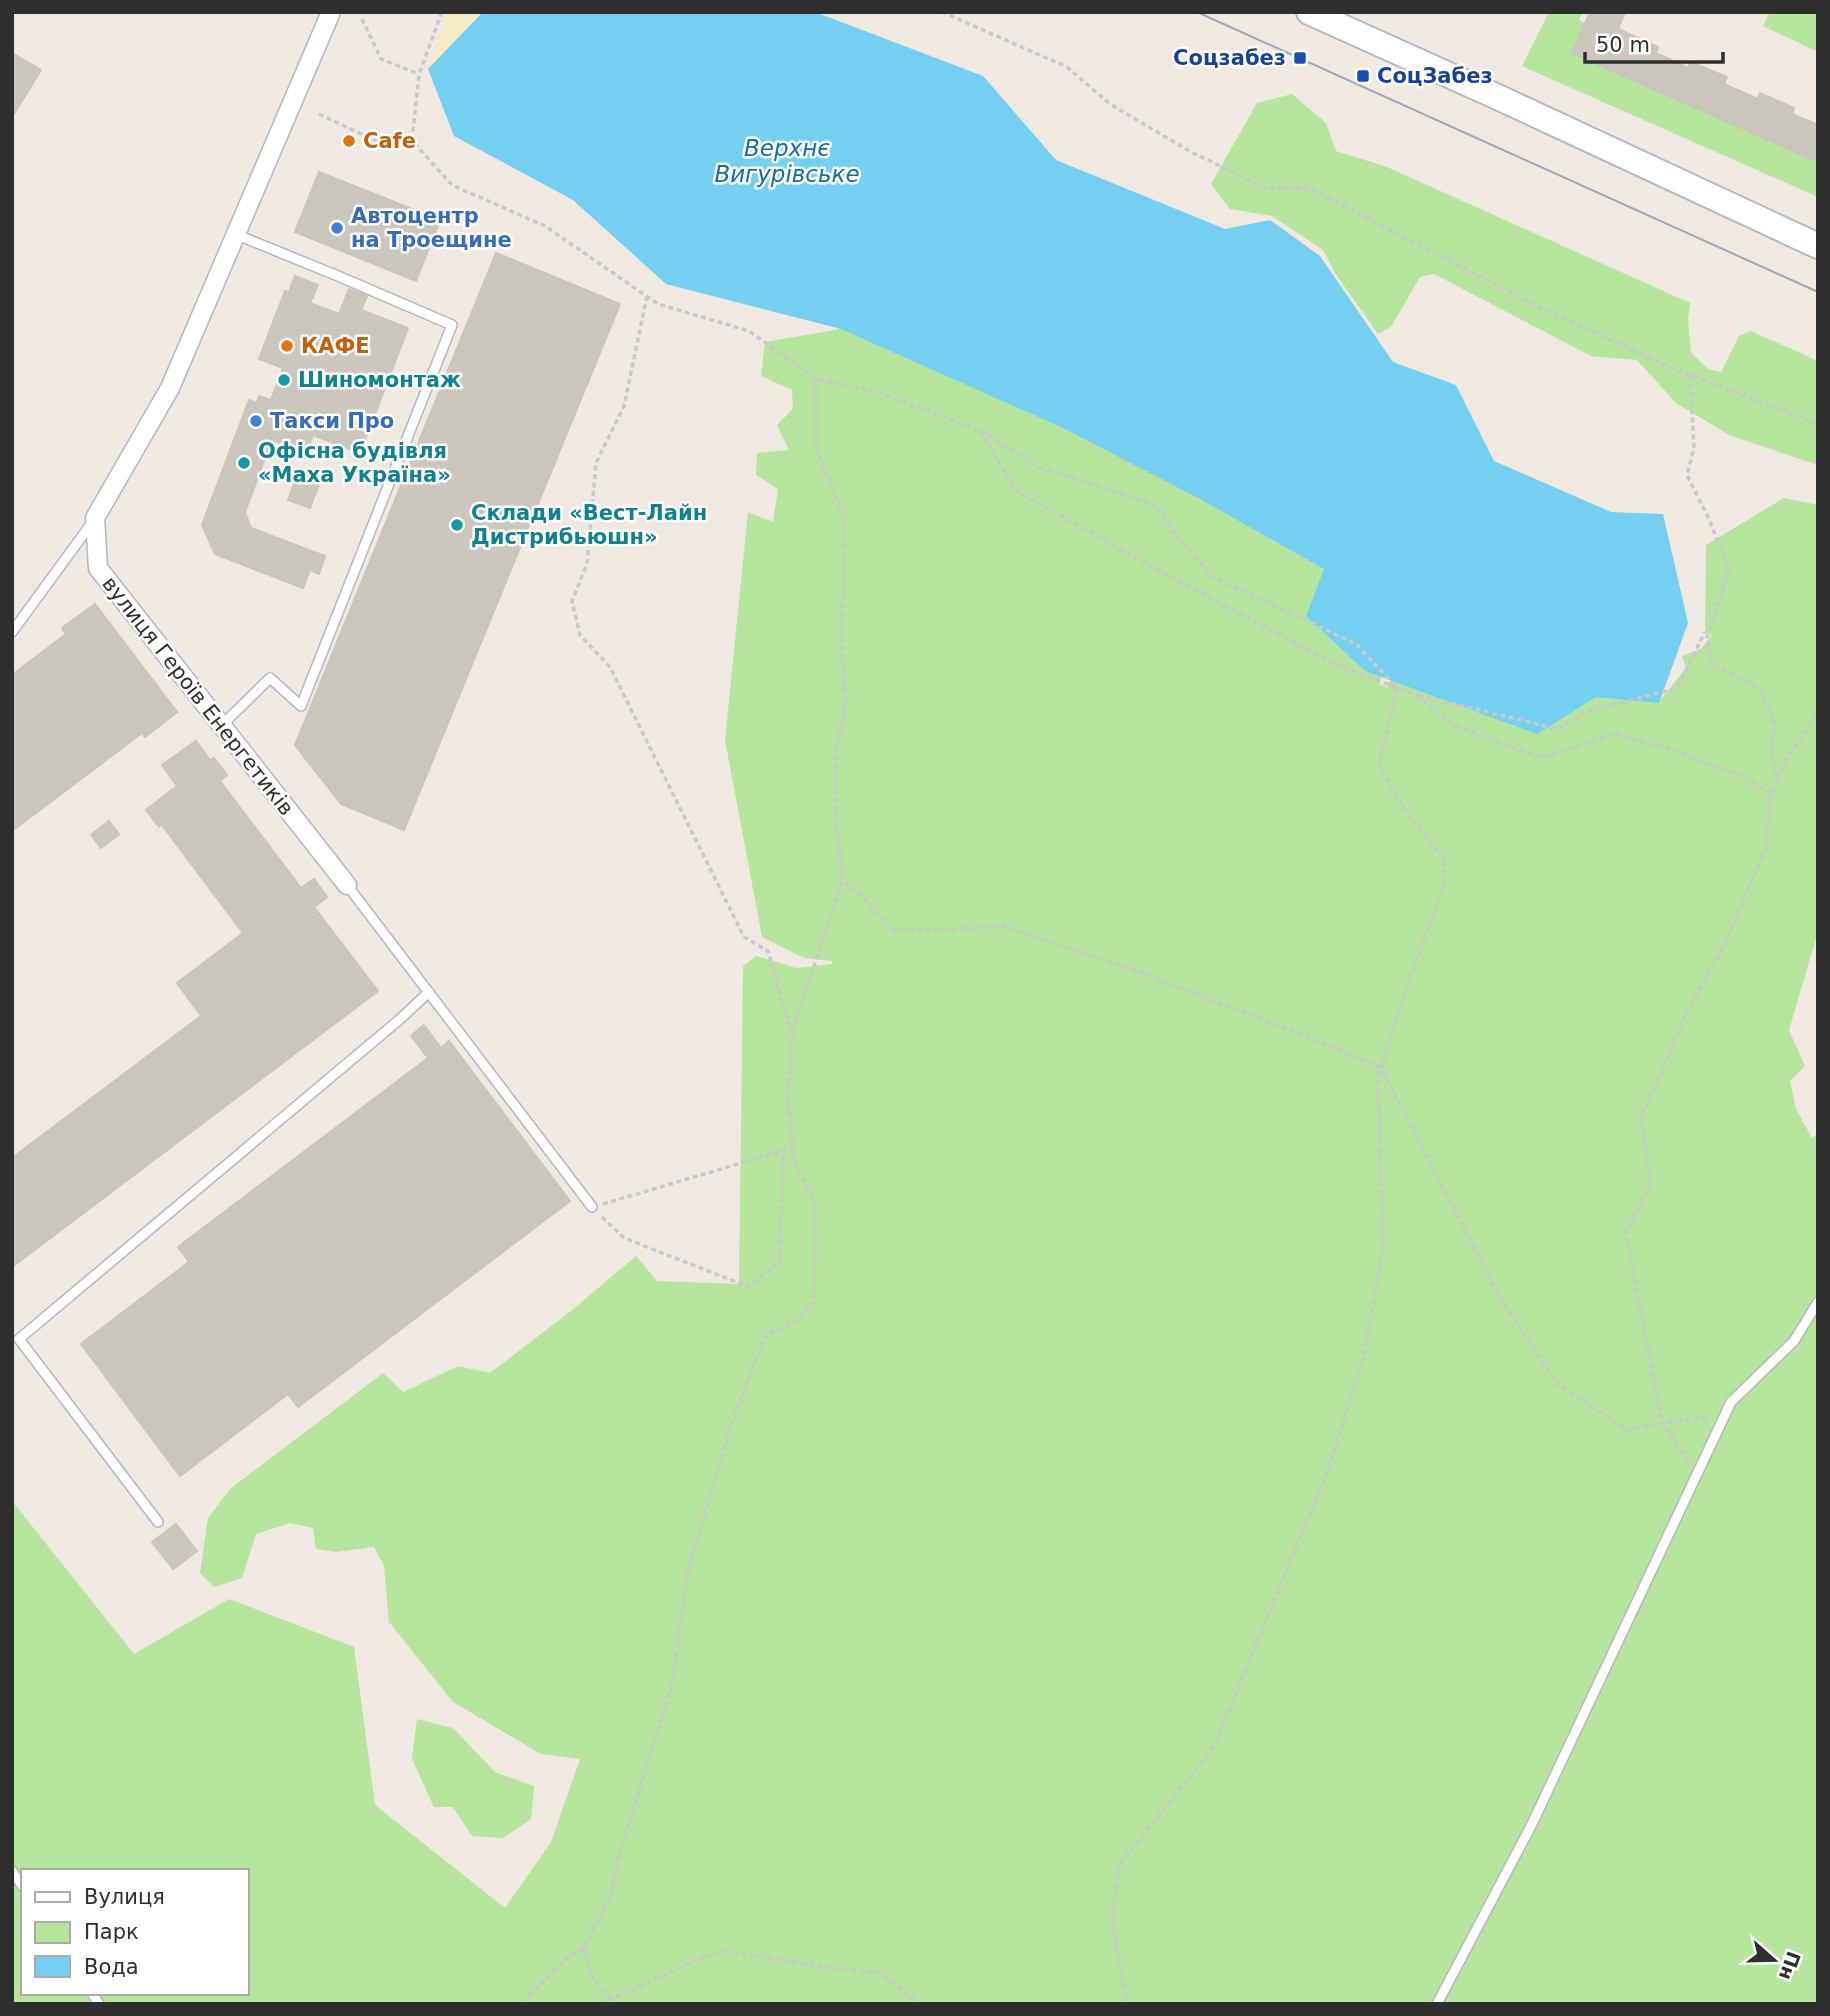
<svg xmlns="http://www.w3.org/2000/svg" width="1830" height="2016" viewBox="0 0 1830 2016" font-family="'DejaVu Sans',sans-serif">
	<rect width="100%" height="100%" fill="#efe9e1"/>
	<g fill="#b6e59e" fill-rule="evenodd">
		<polygon points="1549,12 1582,12 1579,20 1585,23 1572,53 1818,162 1818,197 1522,66"/>
		<polygon points="1770,12 1818,12 1818,52 1763,26"/>
		<polygon points="1292,94 1326,123 1336,151 1387,167 1690,303 1688,319 1691,353 1708,369 1721,372 1739,336 1751,331 1818,361 1818,465 1731,436 1676,403 1637,360 1591,356 1434,274 1420,277 1391,327 1378,334 1335,273 1323,250 1272,216 1230,209 1211,184 1257,103"/>
		<path d="M 841,329 L 1301,515 L 1392,651 L 1379,684 L 1388,688 L 1387,683 L 1410,671 L 1590,691 L 1658,703 L 1686,668 L 1682,656 L 1701,649 L 1712,635 L 1705,632 L 1706,545 L 1784,498 L 1818,505 L 1818,932 L 1789,1030 L 1805,1066 L 1790,1081 L 1796,1109 L 1812,1138 L 1818,1134 L 1818,2004 L 12,2004 L 12,1501 L 134,1654 L 229,1599 L 354,1647 L 375,1805 L 505,1908 L 551,1842 L 580,1759 L 541,1754 L 453,1702 L 389,1622 L 384,1566 L 374,1547 L 336,1552 L 316,1549 L 313,1528 L 290,1523 L 256,1534 L 242,1578 L 214,1587 L 200,1573 L 208,1518 L 230,1489 L 383,1373 L 403,1392 L 458,1366 L 490,1373 L 571,1311 L 636,1256 L 657,1281 L 739,1284 L 743,966 L 756,956 L 797,968 L 832,964 L 833,961 L 804,958 L 762,937 L 725,740 L 748,512 L 773,522 L 778,489 L 756,475 L 757,453 L 789,450 L 777,425 L 793,409 L 792,390 L 761,376 L 765,342 ZM 23,1871 L 247,1871 L 247,1993 L 23,1993 Z"/>
		<polygon points="417,1719 453,1728 495,1772 534,1786 531,1819 503,1838 472,1836 453,1807 434,1807 412,1759"/>
	</g>
	<polygon fill="#f3ecc5" points="448,12 483,12 428,69"/>
	<polygon fill="#75cff0" points="483,12 815,12 983,76 1056,160 1225,229 1270,220 1320,256 1393,362 1456,385 1494,461 1611,512 1663,514 1688,623 1659,703 1596,697 1537,734 1365,671 1306,616 1324,569 1200,499 1063,428 841,329 666,284 573,200 454,136 428,69"/>
	<g fill="#cbc7bf" stroke="#cbc5ba" stroke-width="2">
		<polygon points="1590,12 1625,12 1618,29 1658,47 1656,53 1688,68 1691,62 1727,77 1724,84 1758,99 1760,93 1794,108 1792,114 1818,125 1818,162 1572,53"/>
		<polygon points="12,53 41,70 12,117"/>
		<polygon points="319,172 440,220 416,281 295,232"/>
		<polygon points="496,253 620,304 404,830 341,804 295,745"/>
		<polygon points="295,276 318,285 310,303 339,314 349,289 367,296 361,310 408,328 360,453 313,435 306,453 272,440 245,512 251,528 325,556 319,574 310,570 303,588 215,554 202,525 249,400 257,403 259,396 271,400 283,368 259,359 285,291 289,292"/>
		<polygon points="298,473 320,482 310,508 288,500"/>
		<polygon points="95,604 177,712 145,737 142,733 12,831 12,675 66,634 62,628"/>
		<polygon points="196,741 210,760 214,758 227,775 220,781 301,888 314,879 327,897 314,907 378,991 12,1267 12,1158 201,1016 177,983 243,933 162,825 159,827 146,810 177,786 162,765"/>
		<polygon points="109,821 119,834 101,848 91,835"/>
		<polygon points="424,1025 441,1048 449,1041 570,1201 298,1407 288,1394 180,1476 81,1344 189,1262 178,1247 428,1058 411,1036"/>
		<polygon points="176,1524 197,1551 173,1569 152,1542"/>
	</g>
	<g fill="none" stroke-linecap="round" stroke-linejoin="round">
		<defs>
			<g id="lane">
				<polyline points="12,632 94,520"/>
				<polyline points="222,725 270,678 301,706 452,325 338,276 235,234"/>
				<polyline points="347,885 592,1207"/>
				<polyline points="158,1522 19,1339 399,1020 429,992"/>
				<polyline points="12,1871 23,1887"/>
				<polyline points="92,1993 99,2004"/>
				<polyline points="1437,2004 1531,1826 1731,1402 1794,1341 1818,1302"/>
			</g>
			<polyline id="street" points="331,12 170,388 95,518 98,568 347,885"/>
			<polyline id="secondary" points="1309,12 1502,99 1818,246"/>
		</defs>
		<use href="#lane" stroke="#b4b7c1" stroke-width="12"/>
		<use href="#street" stroke="#b4b7c1" stroke-width="21"/>
		<use href="#secondary" stroke="#b4b7c1" stroke-width="28"/>
		<g stroke="#c9c9c9" stroke-width="3.5" stroke-dasharray="5 3.5" stroke-linecap="butt">
			<polyline points="442,12 419,74 413,131 414,143 452,185 545,226 658,304 749,331 816,379 874,391 981,431 1015,490 1161,572 1345,669 1416,694 1453,725 1541,758 1615,734 1668,749 1741,776 1771,793"/>
			<polyline points="942,12 1067,67 1110,104 1191,152 1264,187 1311,189 1537,306 1669,367 1818,424"/>
			<polyline points="362,19 381,59 419,74"/>
			<polyline points="319,114 389,147 414,143"/>
			<polyline points="647,296 624,406 596,463 587,564 572,601 580,635 610,667 744,937 768,951 788,1022 792,1029"/>
			<polyline points="1690,375 1694,448 1687,475 1708,517 1729,568 1707,638 1712,664 1761,690 1774,719 1772,760 1778,778"/>
			<polyline points="816,379 816,448 844,518 842,654 846,702 837,749 835,810 843,879 873,907 891,930 948,930 1005,926 1137,971 1293,1031 1381,1068 1498,1294 1557,1384 1628,1430 1662,1423 1709,1417"/>
			<polyline points="981,431 1039,467 1156,505 1180,541 1215,578 1356,644 1397,688 1379,766 1406,811 1443,857 1445,881 1403,999 1378,1077 1383,1250 1363,1360 1326,1475 1214,1747 1120,1864 1112,1920 1127,2004"/>
			<polyline points="1418,695 1557,729 1590,711 1677,688 1705,632"/>
			<polyline points="603,1204 792,1148"/>
			<polyline points="602,1217 624,1238 749,1287 779,1262 784,1151"/>
			<polyline points="1688,1461 1662,1423 1626,1233 1650,1184 1641,1116 1656,1085 1686,1013 1722,950 1766,848 1771,793 1789,755 1818,714"/>
			<polyline points="610,1999 593,1979 584,1948 610,1897 620,1852 672,1684 687,1574 731,1425 766,1334 793,1323 814,1303 816,1202 794,1163 788,1098 793,1030 843,879"/>
			<polyline points="525,2004 528,1997 569,1956 584,1948"/>
			<polyline points="600,2004 699,1959 726,1951 822,1967 881,1973 921,2004"/>
		</g>
		<use href="#lane" stroke="#fff" stroke-width="9"/>
		<use href="#street" stroke="#fff" stroke-width="18"/>
		<use href="#secondary" stroke="#fff" stroke-width="24"/>
		<polyline stroke="#a3a6b8" stroke-width="2" points="1197,12 1818,292"/>
	</g>
	<g fill="#1a4fb4" stroke="#fff" stroke-width="2.5">
		<rect x="1293" y="51" width="14" height="14" rx="3.5"/>
		<rect x="1356" y="69" width="14" height="14" rx="3.5"/>
	</g>
	<g fill="#e8710a" stroke="#fff" stroke-width="2.5">
		<circle cx="349" cy="141" r="7"/>
		<circle cx="287" cy="346" r="7"/>
	</g>
	<g fill="#3f7fe0" stroke="#fff" stroke-width="2.5">
		<circle cx="337" cy="228" r="7"/>
		<circle cx="256" cy="421" r="7"/>
	</g>
	<g fill="#0f9aa8" stroke="#fff" stroke-width="2.5">
		<circle cx="284" cy="380" r="7"/>
		<circle cx="244" cy="463" r="7"/>
		<circle cx="457" cy="525" r="7"/>
	</g>
	<g text-anchor="middle" stroke-width="5" stroke-linejoin="round" paint-order="stroke">
		<g font-size="21" font-weight="bold" fill="#164399" stroke="#fff" text-anchor="end">
			<text x="1286" y="65">Соцзабез</text>
			<text x="1377" y="83" text-anchor="start">СоцЗабез</text>
		</g>
		<g font-size="21" font-weight="bold" fill="#c56008" stroke="#fff" text-anchor="start">
			<text x="363" y="148">Cafe</text>
			<text x="301" y="353">КАФЕ</text>
		</g>
		<g font-size="21" font-weight="bold" fill="#366cbe" stroke="#fff" text-anchor="start">
			<text x="351" y="223">Автоцентр<tspan x="351" dy="24">на Троещине</tspan></text>
			<text x="270" y="428">Такси Про</text>
		</g>
		<g font-size="21" font-weight="bold" fill="#0d838f" stroke="#fff" text-anchor="start">
			<text x="298" y="387">Шиномонтаж</text>
			<text x="258" y="458">Офісна будівля<tspan x="258" dy="24">«Маха Україна»</tspan></text>
			<text x="471" y="520">Склади «Вест-Лайн<tspan x="471" dy="24">Дистрибьюшн»</tspan></text>
		</g>
		<g font-size="21" fill="#2e2e2e" stroke="#fff">
			<text transform="translate(198 696) rotate(52)" y="7">вулиця Героїв Енергетиків</text>
		</g>
		<g font-size="23" font-style="italic" fill="#0d6fa3" stroke="#fff">
			<text x="787" y="156">Верхнє<tspan x="787" dy="26">Вигурівське</tspan></text>
		</g>
	</g>
	<rect width="1830" height="2016" fill="none" stroke="#2e2e2e" stroke-width="28"/>
	<rect x="21" y="1869" width="228" height="126" fill="#ffffff" stroke="#ababab" stroke-width="2"/>
	<rect x="35" y="1892" width="35" height="10" fill="#ffffff" stroke="#ababab" stroke-width="2"/>
	<text x="84" y="1904" font-size="21" fill="#2e2e2e">Вулиця</text>
	<rect x="35" y="1922" width="35" height="21" fill="#b6e59e" stroke="#ababab" stroke-width="2"/>
	<text x="84" y="1939" font-size="21" fill="#2e2e2e">Парк</text>
	<rect x="35" y="1956" width="35" height="21" fill="#75cff0" stroke="#ababab" stroke-width="2"/>
	<text x="84" y="1974" font-size="21" fill="#2e2e2e">Вода</text>
	<g transform="translate(1774 1960) rotate(110)" stroke="#ffffff" stroke-width="5" paint-order="stroke">
	<path d="M0-5L12 26L0 18L-12 26Z" fill="#2e2e2e"/>
	<text y="-10" font-size="19" font-weight="bold" text-anchor="middle" fill="#2e2e2e">Пн</text>
	</g>
	<path d="M1585 52v10h138v-10" fill="none" stroke="#2e2e2e" stroke-width="3.5"/>
	<text x="1596" y="52" font-size="21" fill="#2e2e2e" stroke="#ffffff" stroke-width="5" paint-order="stroke">50 m</text>
</svg>
